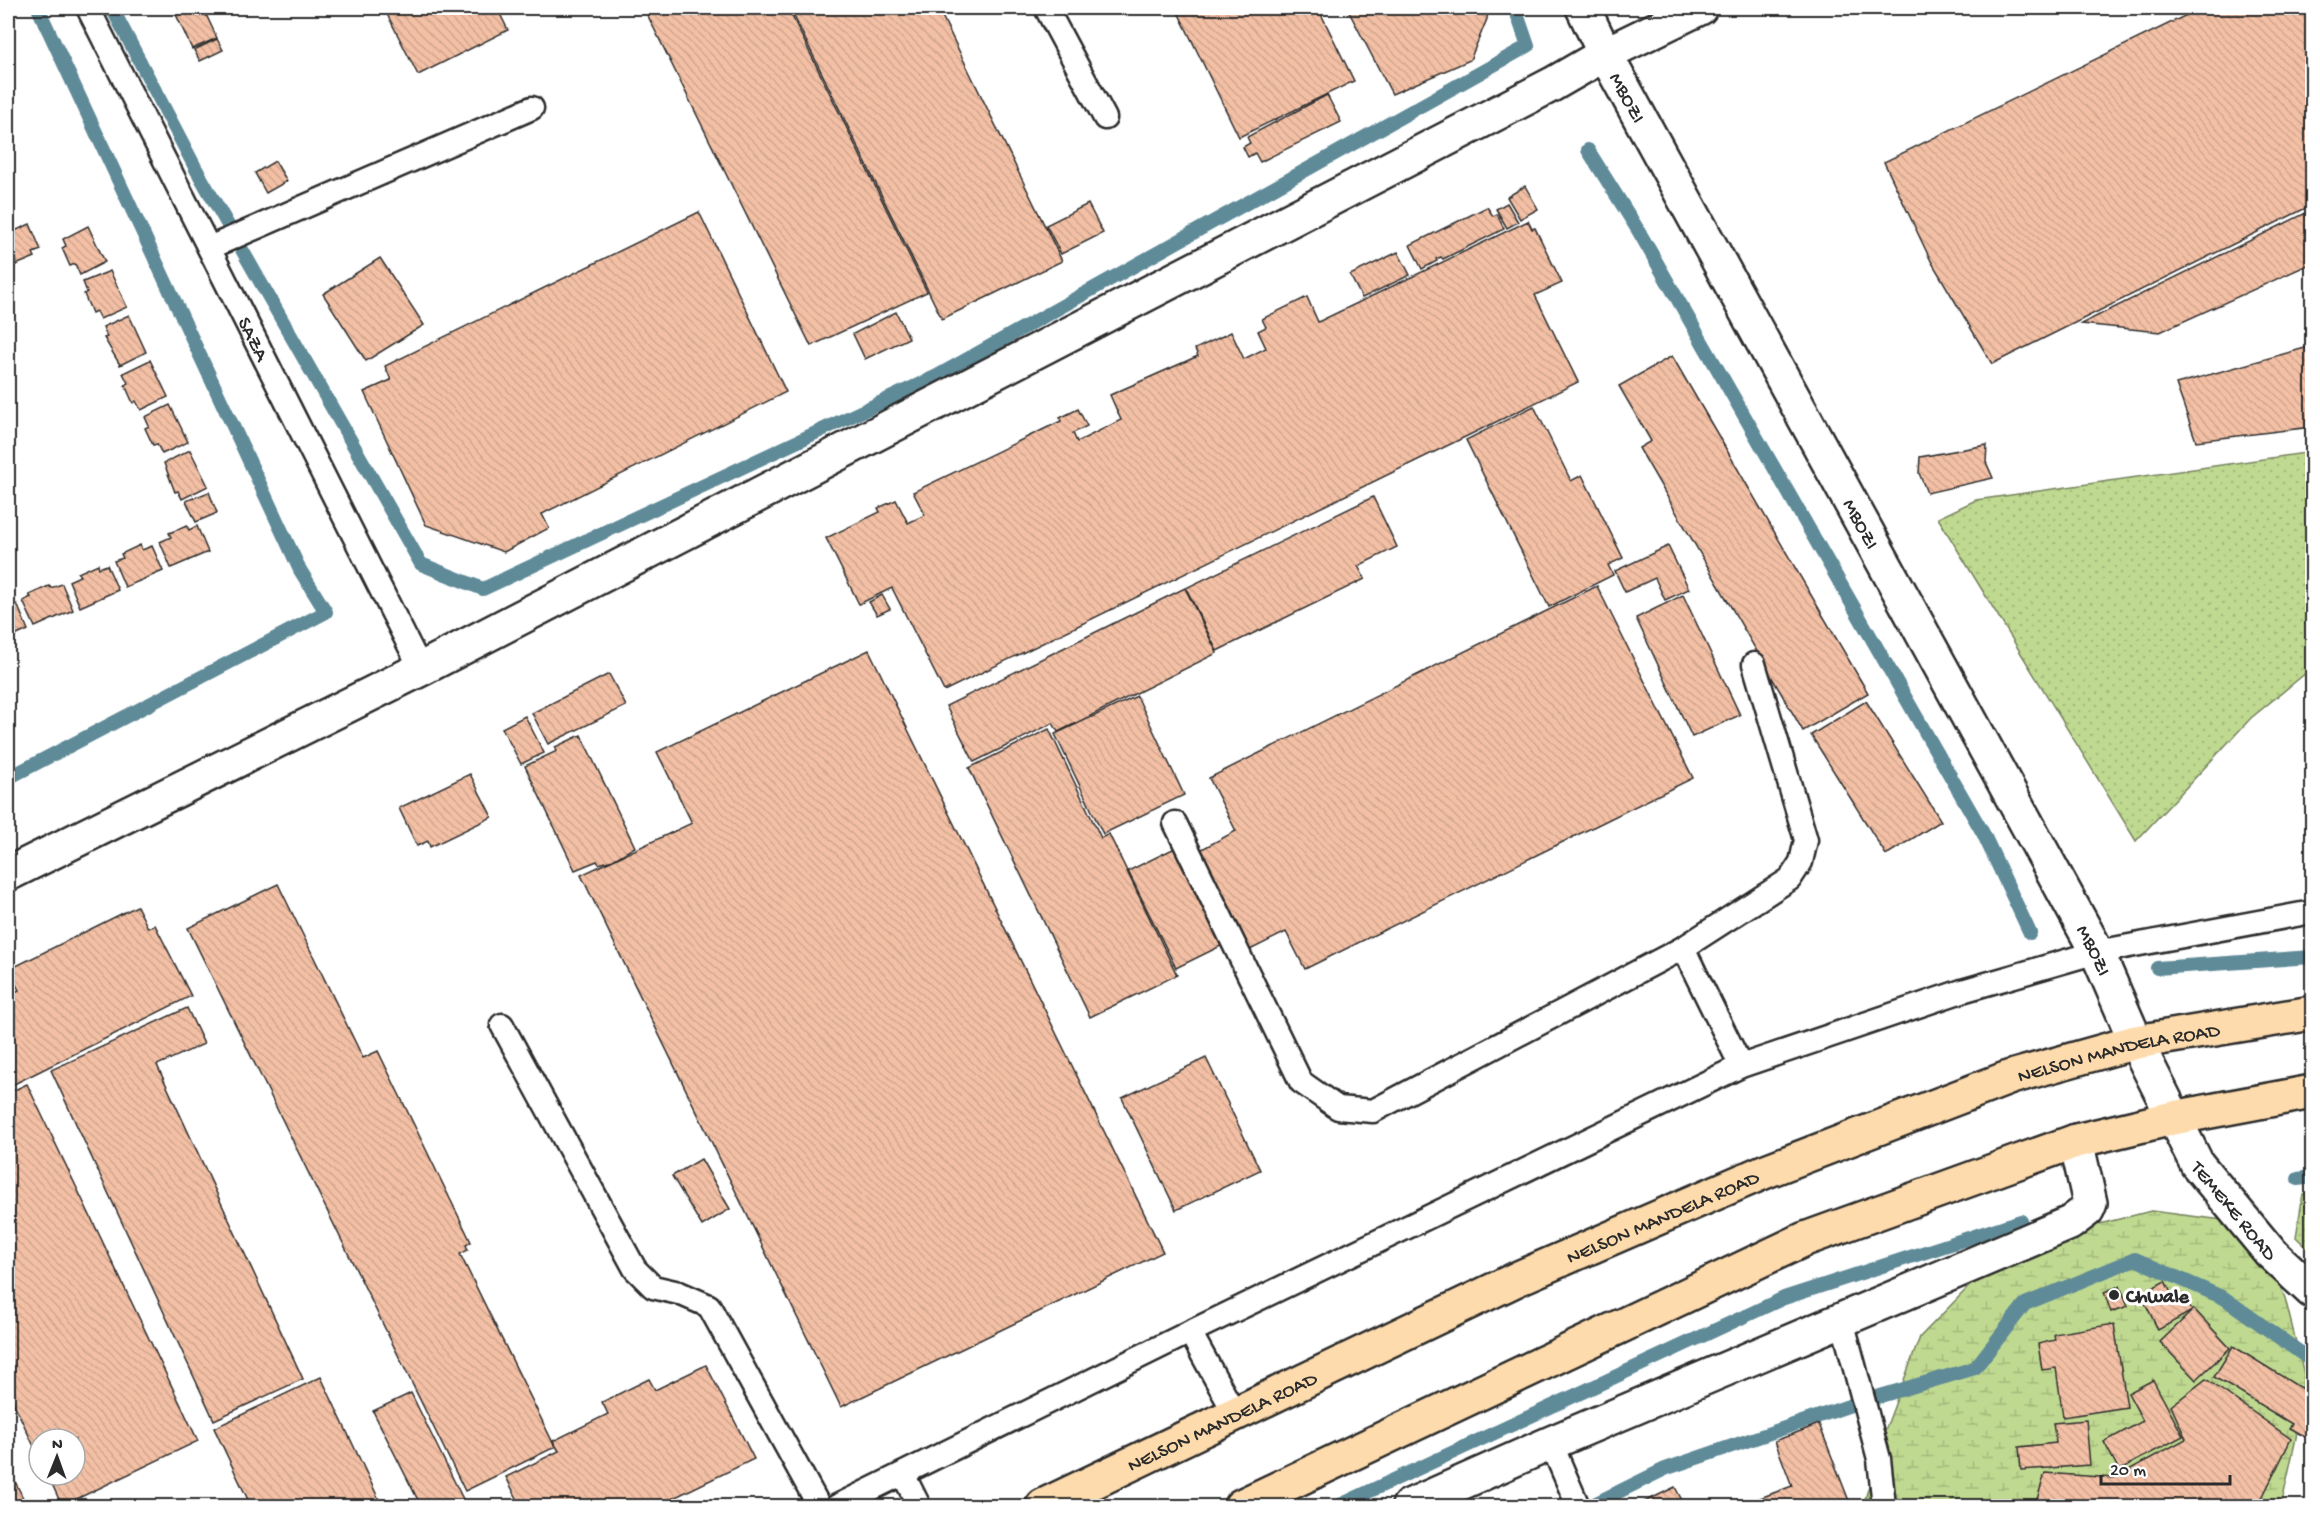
<svg xmlns="http://www.w3.org/2000/svg" width="2320" height="1514" viewBox="0 0 2320 1514" font-family="'Gochi Hand',sans-serif">
	<defs>
		<pattern id="grass-dots" width="8" height="8" patternUnits="userSpaceOnUse" patternTransform="scale(1.5)"><rect width="8" height="8" fill="#bfd990"/><path d="M2 2h.1M6 6h.1" fill="none" stroke="#a4ba7c" stroke-width="1.8" stroke-linecap="round"/></pattern>
		<pattern id="wetland-marsh" width="20" height="14" patternUnits="userSpaceOnUse" patternTransform="scale(1.5)"><rect width="20" height="14" fill="#bfd990"/><path d="M1 5h8M5 5V1M11 12h8M15 12V8" fill="none" stroke="#a4ba7c"/></pattern>
		<pattern id="building-back-hatch" width="6" height="6" patternUnits="userSpaceOnUse" patternTransform="scale(1.5)"><rect width="6" height="6" fill="#f3c0a5"/><path d="M-1 5l2 2M0 0l6 6M5-1l2 2" fill="none" stroke="#d0a58e"/></pattern>
	</defs>
	<rect width="100%" height="100%" fill="#fff"/>
	<filter id="ink" filterUnits="userSpaceOnUse"><feTurbulence type="fractalNoise" baseFrequency=".0167" numOctaves="2"/><feDisplacementMap in="SourceGraphic" scale="12" xChannelSelector="R" yChannelSelector="G"/><feConvolveMatrix kernelMatrix="1 2 1 2 8 2 1 2 1" color-interpolation-filters="sRGB"/></filter>
	<g filter="url(#ink)">
		<g fill="url(#grass-dots)" stroke="#75825e" stroke-width="1.5">
			<polygon points="2312,452 2312,668 2251,718 2136,841 1938,518 1976,500"/>
			<polygon points="2312,1193 2312,1253 2296,1237 2303,1194"/>
		</g>
		<polygon fill="url(#wetland-marsh)" stroke="#75825e" stroke-width="1.5" points="2151,1211 2223,1220 2265,1251 2285,1298 2304,1374 2296,1438 2281,1506 1863,1506 1885,1431 1920,1337 1985,1270 2056,1235"/>
		<g fill="none" stroke-linecap="round" stroke-linejoin="round">
			<g stroke="#5f8a98" stroke-width="14">
				<polyline points="112,8 196,169 421,564 483,589 937,376 1528,46 1515,8"/>
				<polyline points="1588,150 1638,230 1983,833 2030,933"/>
				<polyline points="8,778 326,612 300,570 38,8"/>
				<polyline points="2157,968 2312,957"/>
				<polyline points="2298,1179 2312,1177"/>
				<polyline points="1338,1506 1784,1298 2021,1221"/>
				<polyline points="1590,1506 1665,1469 1860,1402 1975,1368 2025,1304 2135,1259 2224,1298 2312,1361"/>
			</g>
		</g>
		<g fill="url(#building-back-hatch)" stroke="#2b2b2b" stroke-width="1.5">
			<polygon points="173,8 203,8 217,38 192,49"/>
			<polygon points="384,8 497,8 508,30 418,75"/>
			<polygon points="644,8 788,8 927,292 811,346"/>
			<polygon points="790,8 938,8 1062,261 942,319"/>
			<polygon points="1176,8 1318,8 1354,81 1239,137"/>
			<polygon points="1347,8 1488,8 1487,19 1470,60 1392,94"/>
			<polygon points="2201,8 2312,8 2312,205 1992,364 1931,261 1884,162"/>
			<polygon points="217,39 223,50 200,61 194,50"/>
			<polygon points="1327,95 1341,122 1260,162 1255,153 1248,157 1243,147 1250,143 1247,137"/>
			<polygon points="275,161 287,181 266,193 255,173"/>
			<polygon points="1525,186 1538,209 1520,219 1507,197"/>
			<polygon points="1507,203 1518,222 1507,228 1496,209"/>
			<polygon points="1088,204 1103,233 1061,254 1046,225"/>
			<polygon points="1487,207 1493,216 1497,214 1504,229 1443,259 1441,257 1436,259 1437,261 1422,269 1410,245"/>
			<polygon points="2312,210 2312,263 2160,332 2081,324"/>
			<polygon points="699,212 786,392 542,514 549,528 504,552 426,525 364,392 391,380 385,366"/>
			<polygon points="1528,221 1532,229 1535,228 1562,283 1535,295 1578,382 944,691 892,588 859,604 826,538 880,512 878,508 896,500 908,523 925,515 913,492 1061,421 1060,418 1078,409 1087,426 1073,433 1077,442 1121,420 1110,395 1198,356 1195,349 1231,332 1244,359 1266,348 1258,331 1266,327 1262,319 1307,297 1318,322"/>
			<polygon points="30,224 41,250 33,253 35,257 16,265 15,261 8,265 8,234"/>
			<polygon points="88,226 105,262 80,275 75,264 70,266 62,248 66,246 63,239"/>
			<polygon points="1398,252 1410,275 1362,298 1350,275"/>
			<polygon points="380,258 424,325 366,361 323,294"/>
			<polygon points="110,271 127,307 100,319 96,311 92,313 84,294 87,292 83,282"/>
			<polygon points="896,312 909,338 865,359 853,334"/>
			<polygon points="129,315 146,352 120,365 104,338 107,337 103,327"/>
			<polygon points="2312,346 2312,427 2196,441 2176,384"/>
			<polygon points="1672,356 1868,693 1803,731 1639,448 1651,441 1619,386"/>
			<polygon points="150,360 168,397 141,410 136,401 133,403 125,385 128,383 123,373"/>
			<polygon points="170,405 188,442 162,454 157,444 153,445 145,428 149,426 145,417"/>
			<polygon points="1534,406 1571,481 1582,475 1623,558 1608,565 1613,575 1549,607 1466,440"/>
			<polygon points="1987,445 1986,462 1993,478 1927,493 1919,473 1920,457"/>
			<polygon points="190,450 208,486 182,499 178,491 175,492 164,463"/>
			<polygon points="209,492 217,513 196,522 186,501"/>
			<polygon points="1373,497 1397,547 1358,566 1365,579 1217,651 1186,588"/>
			<polygon points="187,526 189,530 197,526 208,552 171,568 160,542 171,537 169,533"/>
			<polygon points="140,545 142,550 152,546 163,571 125,587 114,561 123,558 121,554"/>
			<polygon points="1668,546 1689,589 1665,600 1655,578 1625,592 1615,571"/>
			<polygon points="98,564 99,568 107,565 118,590 80,607 69,581 80,576 78,573"/>
			<polygon points="62,584 73,610 35,627 23,601 31,597 29,595 49,586 51,588"/>
			<polygon points="1597,586 1693,778 1305,969 1286,932 1248,951 1198,851 1236,831 1209,778"/>
			<polygon points="1185,588 1217,653 1058,732 1053,723 974,762 946,706"/>
			<polygon points="882,595 890,609 877,615 869,602"/>
			<polygon points="1683,595 1740,715 1692,737 1636,618"/>
			<polygon points="17,604 28,630 8,639 8,606"/>
			<polygon points="869,650 1163,1252 841,1407 581,875 692,823 657,752"/>
			<polygon points="609,674 626,706 548,744 532,713"/>
			<polygon points="1137,696 1184,795 1103,834 1055,734"/>
			<polygon points="1866,701 1941,821 1886,855 1811,735"/>
			<polygon points="525,716 544,753 521,764 502,728"/>
			<polygon points="1049,729 1101,838 1109,834 1177,975 1090,1017 969,768"/>
			<polygon points="581,735 635,847 613,860 599,864 597,861 575,870 525,766 557,751 555,747"/>
			<polygon points="470,774 492,817 430,847 428,841 417,846 399,808"/>
			<polygon points="1183,844 1231,941 1176,968 1128,871"/>
			<polygon points="278,884 363,1058 378,1051 471,1242 466,1245 468,1250 460,1254 555,1447 465,1491 188,928"/>
			<polygon points="137,906 148,928 155,925 191,996 8,1087 8,996 19,990 8,970"/>
			<polygon points="187,1008 204,1044 157,1065 303,1379 214,1420 51,1070"/>
			<polygon points="1206,1058 1260,1170 1176,1210 1122,1098"/>
			<polygon points="27,1084 198,1441 62,1506 48,1475 75,1475 75,1439 39,1439 39,1457 8,1391 8,1093"/>
			<polygon points="701,1159 730,1209 702,1226 672,1176"/>
			<polygon points="2165,1281 2177,1305 2186,1300 2192,1311 2158,1330 2141,1294"/>
			<polygon points="2120,1286 2128,1306 2111,1312 2104,1292"/>
			<polygon points="2194,1309 2230,1348 2196,1380 2160,1342"/>
			<polygon points="2114,1324 2127,1407 2063,1417 2056,1368 2042,1370 2038,1344 2055,1340 2054,1334"/>
			<polygon points="2233,1346 2312,1395 2312,1429 2307,1438 2289,1428 2292,1424 2214,1377"/>
			<polygon points="706,1365 754,1459 657,1506 521,1506 506,1477 559,1451 553,1441 608,1414 602,1402 649,1379 655,1390"/>
			<polygon points="321,1377 382,1506 251,1506 214,1428"/>
			<polygon points="2206,1379 2291,1439 2258,1506 2035,1506 2045,1473 2114,1478 2186,1439 2171,1406"/>
			<polygon points="2153,1380 2183,1436 2119,1470 2104,1442 2143,1421 2128,1393"/>
			<polygon points="411,1393 464,1501 452,1506 421,1506 373,1411"/>
			<polygon points="2086,1420 2090,1465 2021,1470 2019,1447 2056,1443 2053,1423"/>
			<polygon points="1819,1424 1851,1506 1739,1506 1792,1486 1775,1441"/>
			<polygon points="8,1467 27,1506 8,1506"/>
			<polygon points="1675,1487 1685,1506 1636,1506"/>
		</g>
		<g fill="none" stroke-linecap="round" stroke-linejoin="round">
			<defs>
				<g id="lane">
					<path id="s1" d="M 88,8 L 421,669"/>
					<polyline points="1046,8 1105,118"/>
					<polyline points="209,248 532,108"/>
					<polyline points="1175,823 1301,1082 1338,1108 1373,1111 1683,948 1741,1066"/>
					<polyline points="1683,948 1790,879 1801,862 1806,840 1754,664"/>
					<polyline points="502,1025 635,1269 653,1287 679,1293 709,1306 819,1506"/>
					<polyline points="1842,1320 1879,1459 1884,1506"/>
					<polyline points="1190,1332 1235,1414"/>
					<polyline points="1551,1443 1578,1506"/>
					<polyline points="903,1474 919,1506"/>
					<polyline points="837,1506 1190,1332 1741,1066 1962,991 2097,952 2312,912"/>
				</g>
				<g id="street">
					<path id="s2" d="M 1583,8 L 1605,54 L 2097,952 L 2136,1042"/>
					<polyline points="8,874 421,669 1553,84 1605,54 1700,8"/>
					<polyline points="1409,1506 1551,1443 2070,1223 2087,1210 2090,1203 2076,1141"/>
				</g>
				<g id="secondary">
					<path id="s3" d="M 2136,1042 L 2197,1164 L 2270,1252 L 2312,1291"/>
				</g>
				<g id="primary">
					<path id="s4" d="M 1043,1506 L 1521,1277 L 1766,1171 L 2011,1077 L 2136,1042 L 2312,1013"/>
					<polyline points="1241,1506 1805,1239 2076,1141 2173,1118 2312,1092"/>
				</g>
			</defs>
			<use href="#lane" stroke="#2b2b2b" stroke-width="27"/>
			<use href="#street" stroke="#2b2b2b" stroke-width="38"/>
			<use href="#secondary" stroke="#2b2b2b" stroke-width="38"/>
			<use href="#primary" stroke="#2b2b2b" stroke-width="38"/>
			<use href="#lane" stroke="#fff" stroke-width="22"/>
			<use href="#street" stroke="#fff" stroke-width="33"/>
			<use href="#secondary" stroke="#fff" stroke-width="33"/>
			<use href="#primary" stroke="#fedbac" stroke-width="33"/>
		</g>
	</g>
	<circle fill="#2b2b2b" stroke="#fff" stroke-width="2" cx="2114" cy="1295" r="6"/>
	<g text-anchor="middle" stroke-width="6" stroke-linejoin="round" paint-order="stroke">
		<g font-size="20" fill="#2b2b2b" stroke="#fff">
			<text dy="7" stroke="none"><textPath href="#s2" startOffset="100">MBOZI</textPath></text>
			<text dy="7" stroke="none"><textPath href="#s1" startOffset="370">SAZA</textPath></text>
			<text dy="7" stroke="none"><textPath href="#s2" startOffset="586">MBOZI</textPath></text>
			<text dy="7" stroke="none"><textPath href="#s2" startOffset="1072">MBOZI</textPath></text>
			<text dy="7" stroke="none"><textPath href="#s4" startOffset="1170">NELSON MANDELA ROAD</textPath></text>
			<text dy="7" stroke="none"><textPath href="#s3" startOffset="196">TEMEKE ROAD</textPath></text>
			<text dy="7" stroke="none"><textPath href="#s4" startOffset="684">NELSON MANDELA ROAD</textPath></text>
			<text dy="7" stroke="none"><textPath href="#s4" startOffset="198">NELSON MANDELA ROAD</textPath></text>
		</g>
		<g font-size="20" font-weight="bold" fill="#2b2b2b" stroke="#fff" text-anchor="start">
			<text x="2126" y="1302">Chwale</text>
		</g>
	</g>
	<rect width="2320" height="1514" fill="none" stroke="#fff" stroke-width="30"/>
	<rect x="15" y="15" width="2290" height="1484" fill="none" stroke="#2b2b2b" stroke-width="2" filter="url(#ink)"/>
	<g transform="translate(57 1457) rotate(1)"><circle r="28" fill="#ffffff" stroke="#aaaaaa" stroke-width="1.5"/>
	<path d="M0-4.5L10 22L0 15L-10 22Z" fill="#2b2b2b"/>
	<text y="-9" font-size="16" font-weight="bold" text-anchor="middle" fill="#2b2b2b">N</text>
	</g>
	<path d="M2101 1475v9h129v-9" fill="none" stroke="#2b2b2b" stroke-width="3"/>
	<text x="2110" y="1475" font-size="18" fill="#2b2b2b" stroke="#ffffff" stroke-width="4.5" paint-order="stroke">20 m</text>
</svg>
